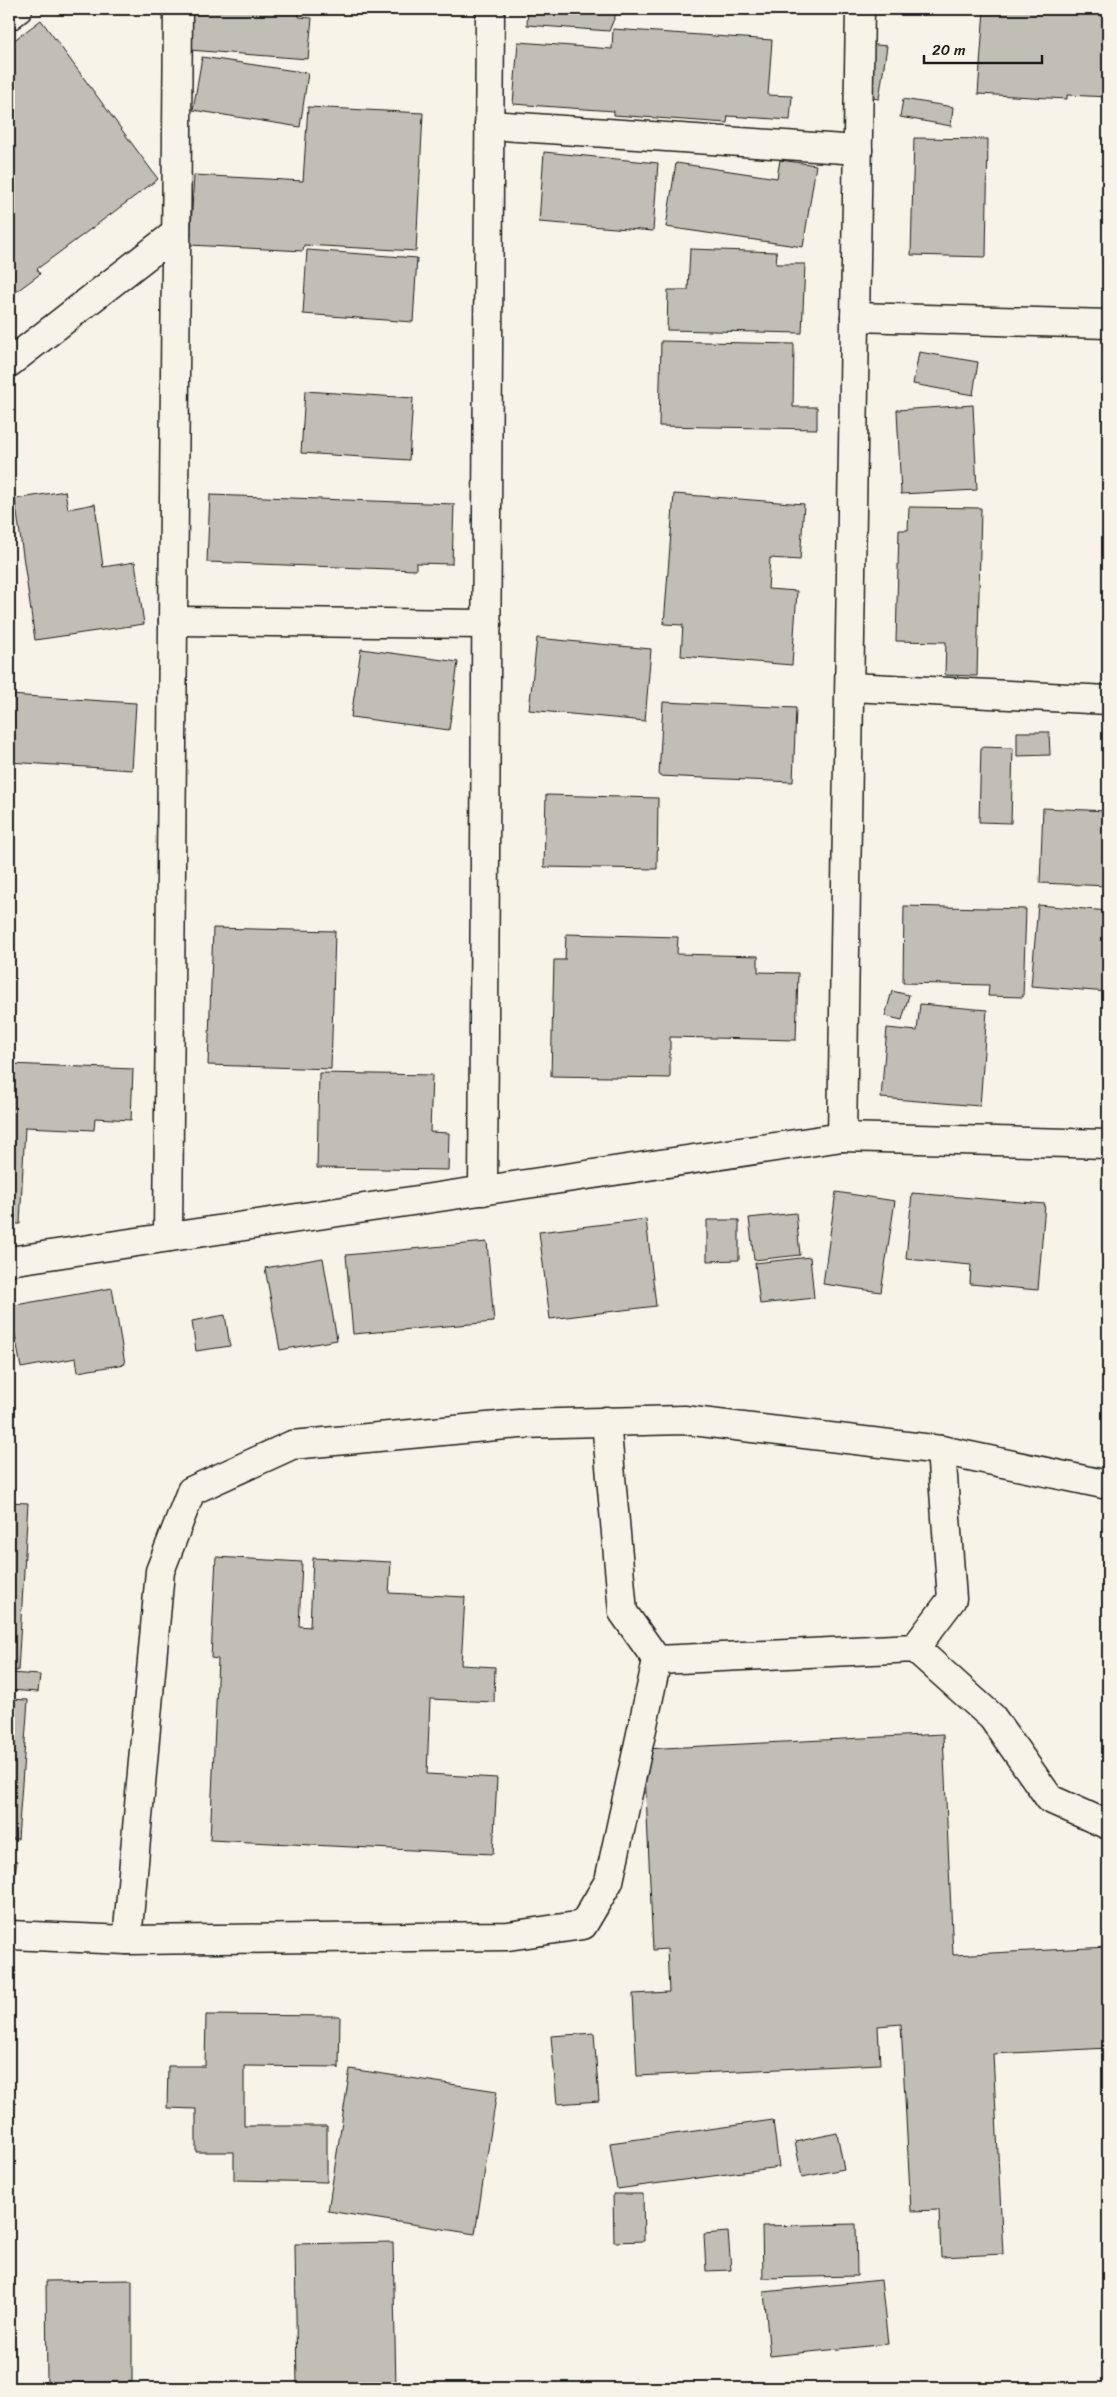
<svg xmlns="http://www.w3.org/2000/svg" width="1117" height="2397" viewBox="0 0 1117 2397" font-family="Sriracha,sans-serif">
	<rect width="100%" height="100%" fill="#f7f3e8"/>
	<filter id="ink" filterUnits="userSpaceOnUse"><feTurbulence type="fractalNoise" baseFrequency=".02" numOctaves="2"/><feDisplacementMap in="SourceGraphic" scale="10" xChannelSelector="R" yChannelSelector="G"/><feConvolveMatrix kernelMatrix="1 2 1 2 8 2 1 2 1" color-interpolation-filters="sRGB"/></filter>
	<g filter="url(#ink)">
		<g fill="#c0beb5" stroke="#1c1c1c">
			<polygon points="193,9 300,9 299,17 312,18 308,59 189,50"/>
			<polygon points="528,9 618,9 609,31 527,25"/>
			<polygon points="984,9 1108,9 1108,97 1067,95 1067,99 978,94"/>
			<polygon points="41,20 158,179 37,269 40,274 9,297 9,44"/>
			<polygon points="613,29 772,40 768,95 792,96 790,120 728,116 727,123 614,115 614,111 513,104 518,42 612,49"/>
			<polygon points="867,44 887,46 879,99 860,96"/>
			<polygon points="202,57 308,73 300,127 193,110"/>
			<polygon points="903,99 953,107 951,126 900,117"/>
			<polygon points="308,107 423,113 416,251 304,245 303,251 190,245 194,175 303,181"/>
			<polygon points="914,138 988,139 986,257 911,255"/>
			<polygon points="544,152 658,163 653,231 539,222"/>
			<polygon points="780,160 816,165 803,247 666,227 676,163 777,178"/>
			<polygon points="690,249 777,252 776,264 805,264 802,333 667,330 668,290 688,290"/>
			<polygon points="307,250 417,258 413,322 303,314"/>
			<polygon points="661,341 794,344 793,407 817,407 817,429 659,426"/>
			<polygon points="919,352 978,362 973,395 913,384"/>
			<polygon points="305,391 413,398 409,460 301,453"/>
			<polygon points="973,405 977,490 901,494 897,410"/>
			<polygon points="65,491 68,509 95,504 103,567 135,562 144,624 35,640 15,499"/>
			<polygon points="674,494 804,504 800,560 770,558 768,589 797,591 792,665 681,656 683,625 664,624"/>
			<polygon points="210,495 454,504 452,564 416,563 416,570 207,562"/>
			<polygon points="909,507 981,508 977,676 945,675 946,642 896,641 899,530 908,530"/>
			<polygon points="537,638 651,649 645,721 529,710"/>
			<polygon points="361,649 458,662 449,730 351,717"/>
			<polygon points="9,659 12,659 9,685"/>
			<polygon points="9,695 136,703 132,770 9,762"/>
			<polygon points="663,702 796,708 793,782 659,776"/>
			<polygon points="1017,732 1049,732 1050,755 1017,756"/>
			<polygon points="981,747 1013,748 1011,823 979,822"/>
			<polygon points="546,795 658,798 657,869 544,867"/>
			<polygon points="1043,808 1108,811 1108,886 1040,883"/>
			<polygon points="1038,905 1108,911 1108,992 1031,986"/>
			<polygon points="904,906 1026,909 1023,997 988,996 989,985 903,983"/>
			<polygon points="213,928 335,931 331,1069 208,1065"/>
			<polygon points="566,934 678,937 677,954 758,956 758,972 798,973 796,1040 670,1037 670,1078 551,1076 554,960 565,960"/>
			<polygon points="892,991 909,995 902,1020 885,1016"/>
			<polygon points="920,1004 987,1010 980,1106 881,1098 887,1028 917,1031"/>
			<polygon points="9,1064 133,1069 131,1120 95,1118 94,1130 25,1127 20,1224 9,1224"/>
			<polygon points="319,1073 432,1075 430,1132 449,1133 448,1170 317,1168"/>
			<polygon points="836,1192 895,1201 881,1292 823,1284"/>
			<polygon points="912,1193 1045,1204 1038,1290 970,1284 971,1265 906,1259"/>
			<polygon points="796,1213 800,1255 754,1260 749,1218"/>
			<polygon points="646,1219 656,1306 550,1319 539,1232"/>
			<polygon points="707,1220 739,1220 739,1260 707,1261"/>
			<polygon points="487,1242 494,1322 353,1334 346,1255"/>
			<polygon points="810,1257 814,1298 760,1304 755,1263"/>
			<polygon points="323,1258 337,1340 280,1350 265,1268"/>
			<polygon points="112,1288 125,1364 78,1372 76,1358 21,1368 10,1306"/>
			<polygon points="225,1315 230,1346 196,1351 192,1321"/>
			<polygon points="9,1502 28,1503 18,1671 9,1670"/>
			<polygon points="216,1557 302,1562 299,1626 310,1627 313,1558 391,1562 389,1593 465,1597 461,1665 495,1667 494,1702 430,1699 427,1774 497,1778 493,1854 210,1840 218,1659 211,1658"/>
			<polygon points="9,1673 40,1675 38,1692 9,1690"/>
			<polygon points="9,1699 28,1700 18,1839 9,1839"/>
			<polygon points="943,1734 953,1955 1108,1947 1108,2048 993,2054 1003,2254 941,2257 939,2210 911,2211 901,2024 878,2026 880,2064 637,2076 633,1994 669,1992 667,1949 653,1950 644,1749"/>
			<polygon points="9,1860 17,1861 13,1886 9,1885"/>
			<polygon points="206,2015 340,2016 339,2069 338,2067 244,2066 244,2126 327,2126 327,2182 234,2180 234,2152 196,2152 196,2109 167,2108 168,2066 205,2066"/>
			<polygon points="594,2033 599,2101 557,2104 551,2036"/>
			<polygon points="350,2069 497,2091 475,2234 328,2211"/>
			<polygon points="773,2120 779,2167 617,2189 610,2143"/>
			<polygon points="837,2133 844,2169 802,2177 795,2142"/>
			<polygon points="613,2194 643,2194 644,2241 614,2242"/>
			<polygon points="856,2224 857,2276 763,2278 762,2226"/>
			<polygon points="728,2232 731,2270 706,2271 704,2234"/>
			<polygon points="393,2242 396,2388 297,2388 295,2244"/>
			<polygon points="132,2280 132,2382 47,2383 46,2281"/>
			<polygon points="881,2280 888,2344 770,2356 764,2292"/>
		</g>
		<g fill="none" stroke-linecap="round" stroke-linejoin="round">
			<defs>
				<g id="minor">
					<polyline points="9,16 18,9"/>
					<polyline points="489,125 858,150"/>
					<polyline points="855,317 1108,324"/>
					<polyline points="9,363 176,233"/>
					<polyline points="173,621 487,624"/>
					<polyline points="851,687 1108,700"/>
					<polyline points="842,1137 1108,1144"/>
					<polyline points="483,1191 490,9"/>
					<polyline points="168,1237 178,9"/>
					<polyline points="9,1261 842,1137 860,9"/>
					<polyline points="606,1421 623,1612 657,1660"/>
					<polyline points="915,1648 952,1599 941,1450"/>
					<polyline points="9,1935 127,1940 160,1571 191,1491 292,1445 519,1424 684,1420 941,1450 1108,1485"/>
					<polyline points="127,1940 508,1936 583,1925 609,1881 657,1660 915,1648 992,1717 1050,1799 1108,1825"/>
				</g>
			</defs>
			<use href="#minor" stroke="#1c1c1c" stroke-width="31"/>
			<use href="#minor" stroke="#f7f3e8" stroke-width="28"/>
		</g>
	</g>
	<rect width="1117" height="2397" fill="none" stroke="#f7f3e8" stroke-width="30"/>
	<rect x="15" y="15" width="1087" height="2367" fill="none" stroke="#1c1c1c" stroke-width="2" filter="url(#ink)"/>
	<path d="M924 55v8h118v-8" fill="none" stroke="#1c1c1c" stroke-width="2.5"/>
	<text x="932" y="55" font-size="15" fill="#1c1c1c" stroke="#f7f3e8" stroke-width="4" paint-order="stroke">20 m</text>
</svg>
